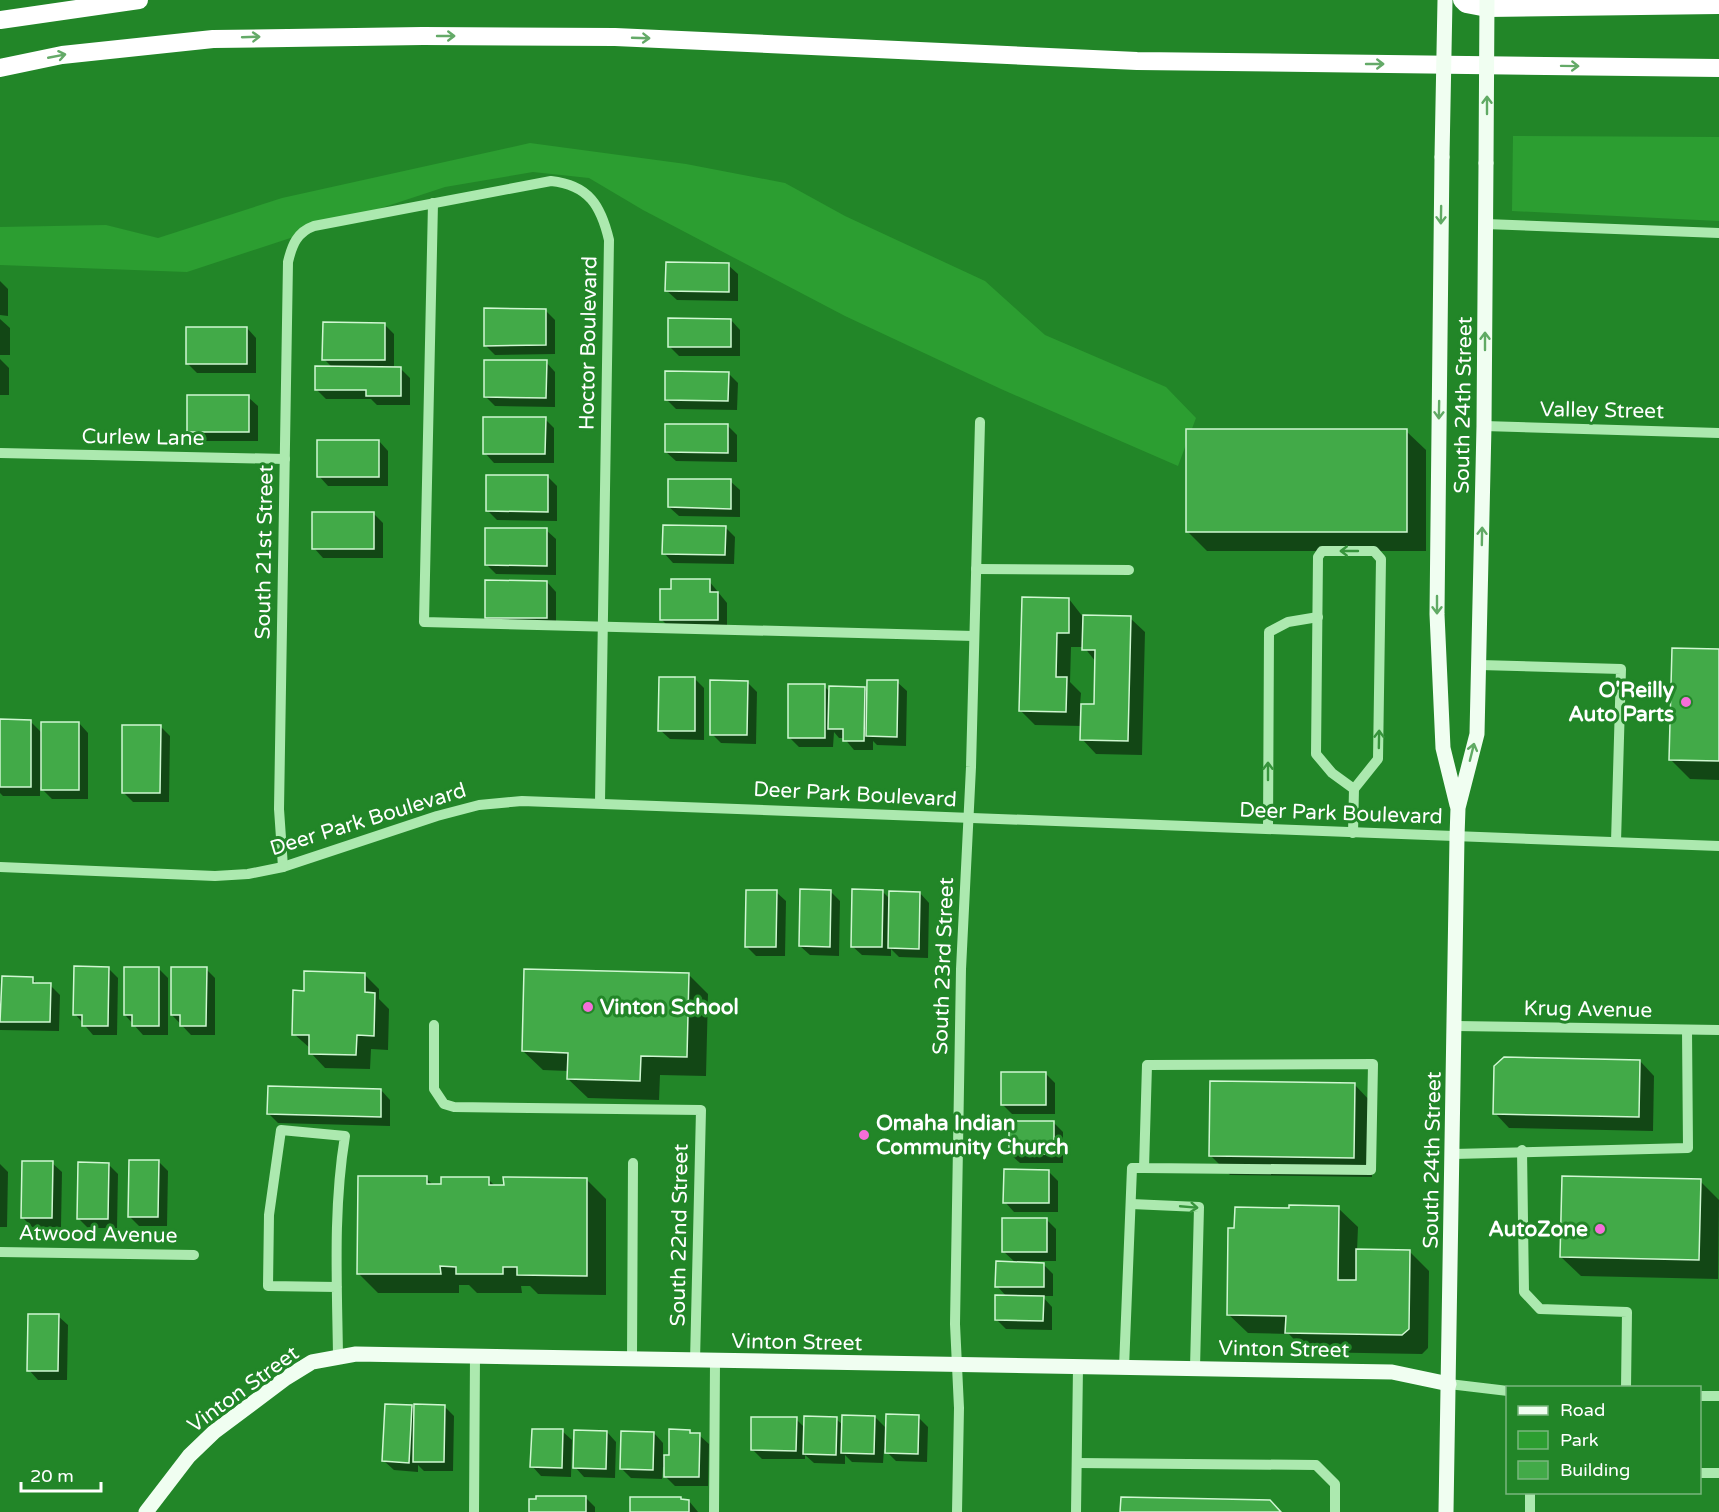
<svg xmlns="http://www.w3.org/2000/svg" width="1719" height="1512" viewBox="0 0 1719 1512" font-family="'Varela Round',sans-serif">
	<rect width="100%" height="100%" fill="#228628"/>
	<g fill="#2c9e31">
		<polygon points="1513,136 1719,137 1719,221 1512,211"/>
		<polygon points="530,143 686,164 785,183 845,216 985,281 1045,335 1166,387 1196,418 1178,466 1001,389 845,316 643,210 589,178 533,172 445,187 187,272 0,265 0,227 106,225 158,238 282,198"/>
	</g>
	<g fill="#0007" fill-rule="evenodd">
		<polygon points="728,265 738,274 738,301 677,300 667,291"/>
		<polygon points="0,281 8,289 8,316 0,315"/>
		<polygon points="545,310 555,320 555,354 495,355 485,345"/>
		<polygon points="0,319 10,328 10,355 0,355"/>
		<polygon points="731,320 740,330 740,356 679,356 669,346"/>
		<polygon points="384,324 394,334 394,369 401,369 410,378 410,405 377,405 371,399 326,399 316,389 333,368 324,359"/>
		<polygon points="247,328 256,338 256,373 197,373 187,363"/>
		<polygon points="0,359 9,368 9,395 0,395"/>
		<polygon points="546,362 555,372 555,407 495,406 486,397"/>
		<polygon points="728,373 738,383 737,410 676,409 666,399"/>
		<polygon points="248,397 258,406 258,441 198,441 188,432"/>
		<polygon points="545,419 554,428 554,463 494,463 485,453"/>
		<polygon points="728,426 737,435 737,462 676,461 666,452"/>
		<polygon points="1406,431 1426,450 1426,551 1207,551 1187,531"/>
		<polygon points="379,441 388,451 388,486 328,486 319,476"/>
		<polygon points="547,476 557,486 557,521 497,520 488,511"/>
		<polygon points="730,481 740,490 740,517 679,516 669,507"/>
		<polygon points="374,514 383,523 383,558 323,558 314,548"/>
		<polygon points="725,527 735,537 734,564 673,563 664,553"/>
		<polygon points="546,530 556,539 556,575 496,574 487,565"/>
		<polygon points="709,581 727,603 727,629 671,629 661,619 673,591"/>
		<polygon points="547,582 556,592 556,627 496,627 487,617"/>
		<path d="M 1069,599 L 1083,617 L 1130,618 L 1145,632 L 1142,755 L 1096,754 L 1082,739 L 1082,726 L 1035,725 L 1021,711 ZM 1071,647 L 1084,647 L 1096,662 L 1095,706 L 1080,705 L 1081,693 L 1070,682 Z"/>
		<polygon points="1719,650 1719,780 1690,779 1671,760"/>
		<polygon points="695,679 704,688 704,740 670,739 660,730"/>
		<polygon points="747,682 757,692 756,744 721,743 712,734"/>
		<polygon points="897,682 907,691 906,746 877,745 873,741 873,750 854,750 844,738 839,738 834,732 833,747 799,747 789,737 824,686 830,692 864,689 868,693"/>
		<polygon points="0,721 30,721 42,733 79,723 88,733 88,799 52,799 40,787 40,796 3,796 0,793"/>
		<polygon points="160,726 170,736 169,802 133,802 123,792"/>
		<polygon points="830,891 840,901 839,956 810,955 800,946"/>
		<polygon points="882,891 891,900 920,893 929,903 928,958 899,957 891,949 891,956 862,955 852,946"/>
		<polygon points="776,892 786,901 785,956 756,956 746,946"/>
		<polygon points="108,968 118,978 117,1035 93,1035 75,1014"/>
		<polygon points="159,969 168,978 168,1035 143,1035 125,1015"/>
		<polygon points="206,969 215,978 215,1035 191,1035 172,1015"/>
		<polygon points="364,974 379,989 379,999 389,1009 388,1050 371,1049 370,1069 325,1068 311,1053 311,1049 294,1034 306,992"/>
		<polygon points="688,974 708,994 706,1076 660,1075 659,1100 588,1098 568,1079 568,1071 543,1070 523,1051"/>
		<polygon points="32,978 38,985 50,985 60,995 59,1031 0,1030 0,999"/>
		<polygon points="1640,1061 1654,1076 1653,1131 1509,1128 1495,1113"/>
		<polygon points="1046,1074 1055,1083 1055,1114 1012,1114 1003,1105"/>
		<polygon points="1354,1084 1373,1104 1372,1177 1230,1175 1210,1155"/>
		<polygon points="381,1090 390,1100 390,1126 278,1123 269,1114"/>
		<polygon points="1054,1123 1063,1132 1063,1163 1020,1163 1010,1154"/>
		<polygon points="159,1162 168,1171 167,1226 139,1226 129,1216"/>
		<polygon points="52,1163 62,1172 61,1227 32,1227 22,1217"/>
		<polygon points="0,1164 8,1172 7,1227 0,1227"/>
		<polygon points="108,1164 118,1174 117,1228 88,1228 79,1219"/>
		<polygon points="1048,1171 1058,1181 1058,1212 1014,1212 1005,1202"/>
		<polygon points="426,1178 434,1186 488,1179 496,1187 587,1180 606,1199 606,1295 538,1294 530,1286 521,1286 522,1293 477,1293 469,1285 459,1285 459,1293 378,1293 358,1273"/>
		<polygon points="1700,1181 1719,1200 1718,1279 1581,1276 1561,1257"/>
		<polygon points="1338,1208 1358,1227 1357,1251 1409,1251 1429,1271 1428,1348 1422,1354 1306,1352 1289,1334 1248,1333 1228,1314"/>
		<polygon points="1047,1220 1056,1229 1056,1261 1018,1261 1018,1263 1043,1264 1053,1274 1053,1296 1042,1296 1052,1307 1052,1330 1006,1329 996,1319 1007,1297 997,1286 1016,1263 1003,1251"/>
		<polygon points="58,1316 68,1325 67,1380 38,1380 29,1370"/>
		<polygon points="411,1406 415,1410 444,1406 454,1416 453,1471 424,1471 418,1465 418,1472 394,1470 384,1461"/>
		<polygon points="875,1417 887,1429 918,1417 928,1427 927,1462 896,1461 884,1449 883,1463 852,1462 845,1455 845,1464 814,1463 805,1455 805,1459 762,1459 753,1450 796,1419 805,1428 836,1419 843,1425"/>
		<polygon points="562,1431 572,1440 571,1477 541,1476 532,1466"/>
		<polygon points="689,1431 693,1435 699,1435 709,1444 708,1486 675,1486 665,1476 665,1467 663,1467 662,1479 631,1478 621,1468 654,1433 663,1443 663,1456 670,1456"/>
		<polygon points="607,1432 616,1442 615,1478 584,1477 575,1467"/>
		<polygon points="586,1498 595,1507 595,1512 531,1512"/>
		<polygon points="683,1501 689,1501 698,1512 632,1512"/>
	</g>
	<g fill="#42aa48" stroke="#d0f7d2" stroke-width="1.5">
		<polygon points="666,262 729,263 729,292 665,291"/>
		<polygon points="484,308 546,309 546,345 484,346"/>
		<polygon points="668,318 731,319 731,347 668,347"/>
		<polygon points="323,322 385,323 385,360 322,360"/>
		<rect x="186" y="327" width="61" height="37"/>
		<polygon points="484,360 547,360 546,398 484,397"/>
		<polygon points="315,366 401,367 401,396 366,396 366,390 315,390"/>
		<polygon points="665,371 729,372 728,401 665,400"/>
		<rect x="187" y="395" width="62" height="37"/>
		<polygon points="483,417 546,417 545,454 483,454"/>
		<polygon points="665,424 728,424 728,453 665,452"/>
		<rect x="1186" y="429" width="221" height="103"/>
		<rect x="317" y="440" width="62" height="37"/>
		<polygon points="486,475 548,475 548,512 486,511"/>
		<polygon points="668,479 731,479 731,509 668,507"/>
		<rect x="312" y="512" width="62" height="37"/>
		<polygon points="663,525 726,526 725,555 662,554"/>
		<polygon points="485,528 547,528 547,566 485,565"/>
		<polygon points="671,579 710,579 710,592 718,592 718,620 660,620 660,589 671,589"/>
		<polygon points="485,580 547,581 547,618 485,618"/>
		<polygon points="1022,597 1069,598 1069,633 1057,633 1056,677 1067,677 1066,712 1019,711"/>
		<polygon points="1083,615 1131,616 1128,741 1080,740 1081,704 1094,704 1095,650 1082,650"/>
		<polygon points="1672,648 1719,649 1719,761 1669,760"/>
		<polygon points="659,677 695,677 695,731 658,731"/>
		<polygon points="710,680 748,681 747,735 710,735"/>
		<polygon points="867,680 898,680 897,737 866,736"/>
		<rect x="788" y="684" width="37" height="54"/>
		<polygon points="829,686 865,687 864,741 843,741 843,729 828,729"/>
		<polygon points="0,719 31,720 31,787 0,787"/>
		<rect x="41" y="722" width="38" height="68"/>
		<polygon points="122,725 161,725 160,793 122,793"/>
		<polygon points="800,889 831,890 830,947 799,946"/>
		<polygon points="852,889 883,890 882,947 851,947"/>
		<polygon points="746,890 777,890 776,947 745,947"/>
		<polygon points="889,891 920,892 919,949 888,948"/>
		<polygon points="74,966 109,967 108,1026 82,1026 82,1015 73,1015"/>
		<polygon points="124,967 159,967 159,1026 132,1026 132,1015 124,1015"/>
		<polygon points="171,967 207,967 206,1026 180,1026 180,1015 171,1015"/>
		<polygon points="524,969 689,973 687,1057 641,1056 640,1081 567,1079 568,1053 522,1051"/>
		<polygon points="304,971 365,973 365,992 375,993 374,1036 357,1035 356,1055 309,1054 309,1035 292,1035 293,990 304,991"/>
		<polygon points="2,976 33,977 33,983 51,983 50,1022 0,1022"/>
		<polygon points="1504,1057 1640,1060 1639,1117 1493,1114 1494,1066"/>
		<rect x="1001" y="1072" width="45" height="33"/>
		<polygon points="1210,1081 1355,1083 1354,1158 1209,1156"/>
		<polygon points="268,1086 381,1089 381,1117 267,1114"/>
		<rect x="1009" y="1121" width="45" height="33"/>
		<polygon points="129,1160 159,1160 158,1217 128,1217"/>
		<polygon points="22,1161 53,1161 52,1218 21,1218"/>
		<polygon points="78,1162 109,1163 108,1219 77,1219"/>
		<polygon points="1004,1169 1049,1170 1049,1203 1003,1203"/>
		<polygon points="358,1176 427,1176 427,1184 441,1184 441,1177 489,1177 489,1185 504,1185 503,1177 587,1178 587,1276 517,1275 517,1267 503,1267 503,1274 456,1274 456,1267 440,1266 441,1274 357,1274"/>
		<polygon points="1562,1176 1701,1179 1699,1260 1560,1257"/>
		<polygon points="1289,1205 1339,1206 1338,1280 1356,1280 1356,1249 1410,1250 1409,1329 1402,1335 1285,1333 1286,1316 1227,1315 1228,1228 1234,1228 1235,1207 1289,1208"/>
		<rect x="1002" y="1218" width="45" height="34"/>
		<polygon points="996,1261 1044,1263 1044,1287 995,1287"/>
		<polygon points="995,1295 1044,1296 1043,1321 995,1320"/>
		<polygon points="28,1314 59,1314 58,1371 27,1371"/>
		<polygon points="385,1404 412,1405 409,1463 382,1461"/>
		<polygon points="414,1404 445,1405 444,1462 413,1462"/>
		<polygon points="886,1414 919,1415 918,1454 885,1453"/>
		<polygon points="842,1415 875,1416 874,1454 841,1453"/>
		<polygon points="804,1416 837,1417 836,1455 803,1454"/>
		<polygon points="751,1417 797,1417 796,1451 751,1450"/>
		<polygon points="532,1429 563,1429 562,1468 530,1467"/>
		<polygon points="669,1429 690,1430 690,1433 700,1433 699,1477 664,1477 664,1455 669,1455"/>
		<polygon points="574,1430 607,1431 606,1469 573,1468"/>
		<polygon points="621,1431 654,1432 653,1470 620,1469"/>
		<polygon points="536,1496 586,1496 586,1512 529,1512 529,1499 536,1499"/>
		<polygon points="630,1497 681,1497 681,1499 689,1500 689,1512 630,1512"/>
		<polygon points="1121,1497 1270,1500 1281,1512 1120,1512"/>
	</g>
	<g fill="none" stroke-linecap="round" stroke-linejoin="round">
		<g stroke="#ace9af" stroke-width="10">
			<polyline points="433,203 424,622 974,636"/>
			<polyline points="1485,224 1719,233"/>
			<polyline points="1484,426 1719,433"/>
			<polyline points="0,453 285,459"/>
			<polyline points="976,569 1129,570"/>
			<polyline points="1480,665 1621,669 1616,842"/>
			<polyline points="1268,829 1269,632 1288,622 1318,617"/>
			<polyline points="1353,833 1354,789 1378,759 1381,559 1374,551 1322,551 1318,557 1316,754 1332,773 1354,789"/>
			<polyline points="0,867 215,876 248,874 283,867 437,816 479,805 522,801 1719,846"/>
			<path d="M 283,867 L 279,809 L 288,262 C 292,245 297,232 314,226 L 551,181 C 589,185 601,206 609,240 L 600,802"/>
			<polyline points="434,1025 434,1089 444,1104 454,1107 701,1110 695,1361"/>
			<polyline points="1456,1026 1719,1030"/>
			<polyline points="1522,1150 1524,1292 1540,1309 1627,1312 1626,1388"/>
			<polyline points="1453,1154 1688,1148 1687,1030"/>
			<polyline points="1131,1204 1199,1207 1195,1368"/>
			<polyline points="0,1252 194,1255"/>
			<path d="M 337,1287 L 268,1286 L 269,1215 L 281,1130 L 345,1136 C 333,1209 337,1282 338,1356"/>
			<polyline points="632,1359 633,1163"/>
			<polyline points="1124,1368 1132,1168 1144,1168 1371,1170 1373,1064 1147,1065 1144,1168"/>
			<polyline points="1449,1384 1508,1391"/>
			<polyline points="1700,1396 1719,1396"/>
			<polyline points="1077,1463 1316,1465 1335,1484 1335,1512"/>
			<polyline points="1700,1473 1719,1473"/>
			<polyline points="1530,1492 1530,1512"/>
			<polyline points="474,1512 475,1355"/>
			<polyline points="714,1512 715,1362"/>
			<polyline points="957,1512 959,1408 955,1324 961,969 971,767 980,422"/>
			<polyline points="1076,1512 1078,1367"/>
		</g>
		<g stroke="#f0fef1" stroke-width="15">
			<polyline points="1442,157 1437,614 1443,748 1457,805"/>
			<polyline points="146,1512 189,1456 214,1432 286,1378 312,1362 356,1354 1392,1372 1449,1384"/>
			<polyline points="1446,1512 1457,837 1458,808 1477,734 1484,426 1486,163"/>
		</g>
		<g stroke="#fff" stroke-width="18">
			<polyline points="1462,0 1466,4 1487,8 1719,5"/>
			<polyline points="0,20 139,0"/>
			<polyline points="0,68 62,55 213,39 423,36 615,37 1137,61 1719,68"/>
		</g>
		<g stroke="#f0fef1" stroke-width="15">
			<polyline points="1442,157 1445,0"/>
			<polyline points="1486,163 1487,0"/>
		</g>
	</g>
	<defs><path id="oneway-shaft" d="M-6 0H5M1.5-3L5.5 0L1.5 3" fill="none" stroke-width="1.6" stroke-linecap="round" stroke-linejoin="round" transform="scale(1.5)"/></defs>
	<g stroke="#64aa68">
		<use href="#oneway-shaft" transform="translate(446 36)"/>
		<use href="#oneway-shaft" transform="translate(251 37) rotate(-2)"/>
		<use href="#oneway-shaft" transform="translate(641 38) rotate(2)"/>
		<use href="#oneway-shaft" transform="translate(57 56) rotate(-11)"/>
		<use href="#oneway-shaft" transform="translate(1375 64)"/>
		<use href="#oneway-shaft" transform="translate(1570 66) rotate(1)"/>
	</g>
	<g stroke="#60aa64">
		<use href="#oneway-shaft" transform="translate(1487 105) rotate(-90)"/>
		<use href="#oneway-shaft" transform="translate(1441 215) rotate(91)"/>
		<use href="#oneway-shaft" transform="translate(1485 341) rotate(-90)"/>
		<use href="#oneway-shaft" transform="translate(1439 410) rotate(91)"/>
		<use href="#oneway-shaft" transform="translate(1482 536) rotate(-89)"/>
		<use href="#oneway-shaft" transform="translate(1437 605) rotate(90)"/>
		<use href="#oneway-shaft" transform="translate(1472 752) rotate(-76)"/>
	</g>
	<g stroke="#37953c">
		<use href="#oneway-shaft" transform="translate(1349 551) rotate(-180)"/>
		<use href="#oneway-shaft" transform="translate(1379 739) rotate(-89)"/>
		<use href="#oneway-shaft" transform="translate(1268 771) rotate(-90)"/>
		<use href="#oneway-shaft" transform="translate(1189 1207) rotate(5)"/>
	</g>
	<g fill="#f56ed9" stroke="#228628" stroke-width="2">
		<circle cx="1686" cy="702" r="6"/>
		<circle cx="588" cy="1007" r="6"/>
		<circle cx="864" cy="1135" r="6"/>
		<circle cx="1600" cy="1229" r="6"/>
	</g>
	<g text-anchor="middle" stroke-width="6" stroke-linejoin="round" paint-order="stroke">
		<g font-size="21" fill="#fff" stroke="#228628">
			<text transform="translate(588 343) rotate(-89)" y="7">Hoctor Boulevard</text>
			<text transform="translate(1463 405) rotate(-89)" y="7">South 24th Street</text>
			<text transform="translate(1602 410) rotate(1)" y="7">Valley Street</text>
			<text transform="translate(143 437) rotate(1)" y="7">Curlew Lane</text>
			<text transform="translate(264 552) rotate(-89)" y="7">South 21st Street</text>
			<text transform="translate(855 794) rotate(3)" y="7">Deer Park Boulevard</text>
			<text transform="translate(1341 813) rotate(2)" y="7">Deer Park Boulevard</text>
			<text transform="translate(368 819) rotate(-17)" y="7">Deer Park Boulevard</text>
			<text transform="translate(943 966) rotate(-88)" y="7">South 23rd Street</text>
			<text transform="translate(1588 1009) rotate(1)" y="7">Krug Avenue</text>
			<text transform="translate(1432 1160) rotate(-89)" y="7">South 24th Street</text>
			<text transform="translate(98 1234) rotate(1)" y="7">Atwood Avenue</text>
			<text transform="translate(679 1235) rotate(-89)" y="7">South 22nd Street</text>
			<text transform="translate(797 1342) rotate(1)" y="7">Vinton Street</text>
			<text transform="translate(1284 1349) rotate(1)" y="7">Vinton Street</text>
			<text transform="translate(243 1389) rotate(-36)" y="7">Vinton Street</text>
		</g>
		<g font-size="21" font-weight="bold" fill="#fff" stroke="#228628" text-anchor="end">
			<text x="1674" y="697">O'Reilly<tspan x="1674" dy="24">Auto Parts</tspan></text>
			<text x="600" y="1014" text-anchor="start">Vinton School</text>
			<text x="876" y="1130" text-anchor="start">Omaha Indian<tspan x="876" dy="24">Community Church</tspan></text>
			<text x="1588" y="1236">AutoZone</text>
		</g>
	</g>
	<rect x="1506" y="1386" width="195" height="108" fill="#228628" stroke="#7ab67e" stroke-width="1.5"/>
	<rect x="1518" y="1406" width="30" height="9" fill="#f0fef1" stroke="#7ab67e" stroke-width="1.5"/>
	<text x="1560" y="1416" font-size="18" fill="#ffffff">Road</text>
	<rect x="1518" y="1431" width="30" height="18" fill="#2c9e31" stroke="#7ab67e" stroke-width="1.5"/>
	<text x="1560" y="1446" font-size="18" fill="#ffffff">Park</text>
	<rect x="1518" y="1461" width="30" height="18" fill="#42aa48" stroke="#7ab67e" stroke-width="1.5"/>
	<text x="1560" y="1476" font-size="18" fill="#ffffff">Building</text>
	<path d="M21 1482v9h80v-9" fill="none" stroke="#ffffff" stroke-width="3"/>
	<text x="30" y="1482" font-size="18" fill="#ffffff" stroke="#228628" stroke-width="4.5" paint-order="stroke">20 m</text>
</svg>
